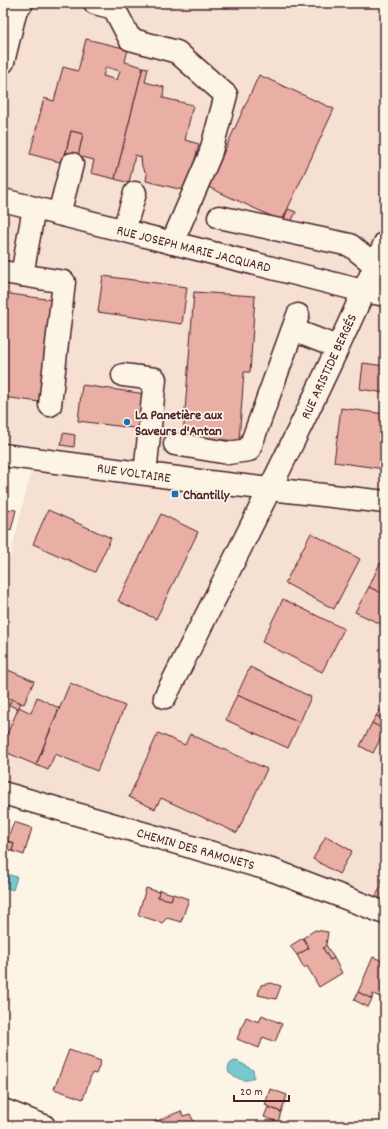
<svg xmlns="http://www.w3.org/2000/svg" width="388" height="1129" viewBox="0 0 388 1129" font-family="Dekko,sans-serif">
	<rect width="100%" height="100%" fill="#fcf5e5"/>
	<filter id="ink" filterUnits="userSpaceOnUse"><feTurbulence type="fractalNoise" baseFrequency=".025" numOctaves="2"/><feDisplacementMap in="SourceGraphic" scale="8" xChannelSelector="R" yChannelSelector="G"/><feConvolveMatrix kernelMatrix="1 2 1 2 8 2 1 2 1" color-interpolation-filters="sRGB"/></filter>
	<g filter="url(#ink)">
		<polygon fill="#f6e0d2" points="3,3 385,3 385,909 3,780 3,586 37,446 3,441"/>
		<g fill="#77c8cf" stroke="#65848d">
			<polygon points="3,873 17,877 13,890 3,887"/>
			<path d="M 235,1061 L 239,1062 L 253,1070 L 254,1077 C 247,1084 236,1078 229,1073 C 227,1067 229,1063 235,1061 Z"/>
		</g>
		<g fill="#e9afa5" stroke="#4a1f2b" fill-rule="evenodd">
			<polygon points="205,3 229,3 228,8"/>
			<path d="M 86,39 L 128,49 L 125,62 L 143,67 L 115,179 L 91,173 L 94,160 L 78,156 L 83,134 L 71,131 L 63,163 L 30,154 L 44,98 L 54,101 L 63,67 L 78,71 ZM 106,67 L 120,71 L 117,80 L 103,76 Z"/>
			<polygon points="143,67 148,68 145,82 164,87 163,98 193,105 185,140 199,144 187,191 146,181 147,174 142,167 141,157 135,155 129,183 115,179"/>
			<polygon points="259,75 334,109 282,221 208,187"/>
			<polygon points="71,131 83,134 78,156 66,153"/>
			<polygon points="288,209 296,212 291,222 284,219"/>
			<polygon points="103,276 187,287 182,324 98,312"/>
			<polygon points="194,292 255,296 250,372 244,372 239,441 183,437"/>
			<polygon points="3,293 53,300 40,402 3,397"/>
			<polygon points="363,363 385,366 385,393 360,389"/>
			<polygon points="82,385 146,394 141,429 78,421"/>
			<polygon points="341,408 385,414 385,469 334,462"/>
			<polygon points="63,433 75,435 74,447 61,445"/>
			<polygon points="7,509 16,510 11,530 3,527 3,513 6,513"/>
			<polygon points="48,510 111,538 95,572 33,544"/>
			<polygon points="161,514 198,532 156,619 118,601"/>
			<polygon points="311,533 360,559 334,609 285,583"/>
			<polygon points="380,563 385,565 385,595 369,587"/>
			<polygon points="369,587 385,595 385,626 355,612"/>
			<polygon points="283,599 344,629 322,672 262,642"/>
			<polygon points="250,667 311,697 300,722 237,695"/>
			<polygon points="8,670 34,681 24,704 3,696 3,682"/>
			<polygon points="70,683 125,706 97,771 55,754 48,770 36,765"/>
			<polygon points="237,695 300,722 288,748 226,720"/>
			<polygon points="37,697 59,708 36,765 3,751 3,743 19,707 31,713"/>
			<polygon points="12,699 21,703 18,709 9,705"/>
			<polygon points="380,710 385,712 385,719 376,716"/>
			<polygon points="376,716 385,719 385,730 372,723"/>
			<polygon points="372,723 385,730 373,753 360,746"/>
			<polygon points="158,733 185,745 190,734 267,769 237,833 161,798 155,809 129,797"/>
			<polygon points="14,822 32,828 24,855 12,851 14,843 7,841"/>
			<polygon points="326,836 352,851 339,874 313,859"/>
			<polygon points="7,841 14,843 12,851 4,849"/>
			<polygon points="385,880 385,903 375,897"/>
			<polygon points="146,888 159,892 158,897 171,900 173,894 189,899 181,922 167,918 162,923 138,915"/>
			<polygon points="159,890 173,894 171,900 158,897"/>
			<polygon points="315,930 328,932 326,945 323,948 330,960 334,958 342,973 319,987 307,966 304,968 297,955 309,948 303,938"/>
			<polygon points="303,938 309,948 297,955 290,946"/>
			<polygon points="326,945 334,958 330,960 323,948"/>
			<polygon points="373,957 385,962 385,999 373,994 372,999 358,992"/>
			<polygon points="271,983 281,986 276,999 258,995 261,985"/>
			<polygon points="358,992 372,999 368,1007 354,1000"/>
			<polygon points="262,1015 282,1024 275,1042 263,1037 259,1048 237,1039 246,1017 259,1022"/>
			<polygon points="69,1050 101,1061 96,1074 92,1073 83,1099 54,1089"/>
			<polygon points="270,1089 287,1095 281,1112 265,1105"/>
			<polygon points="268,1107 281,1112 278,1122 264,1117"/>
			<polygon points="181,1111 183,1116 190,1114 196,1126 145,1126"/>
		</g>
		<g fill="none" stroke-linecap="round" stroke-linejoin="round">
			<defs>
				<g id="minor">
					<polyline points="95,3 114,8 130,39 177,52 226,95 210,155 172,243"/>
					<polyline points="3,62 16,9 22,3"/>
					<polyline points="3,200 355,289 385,295"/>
					<polyline points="59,214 72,164"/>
					<polyline points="219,217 350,245 375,265"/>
					<polyline points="124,230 135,193"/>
					<polyline points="3,272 64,282 50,405"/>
					<polyline points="22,275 34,208"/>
					<polyline points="293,330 337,347"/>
					<polyline points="123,375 155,379 145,473"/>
					<polyline points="175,444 228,453 249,450 298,315"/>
					<polyline points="3,455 200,481 385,502"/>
					<path d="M 165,697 C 241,547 318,397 385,243"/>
					<polyline points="3,793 275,871 385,913"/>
					<polyline points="3,1110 44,1126"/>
				</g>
			</defs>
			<use href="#minor" stroke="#4a1f2b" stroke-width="25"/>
			<use href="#minor" stroke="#fcf5e5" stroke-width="22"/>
		</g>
	</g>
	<g fill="#1f6fb2" stroke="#fcf5e5" stroke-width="1.5">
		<circle cx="127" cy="422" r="4"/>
		<rect x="171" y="490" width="8" height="8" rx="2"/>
	</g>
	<g text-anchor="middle" stroke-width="3.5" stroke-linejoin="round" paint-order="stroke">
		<g font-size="14" fill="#4a1f2b" stroke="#fcf5e5">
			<text transform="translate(194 248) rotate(14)" y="5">RUE JOSEPH MARIE JACQUARD</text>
			<text transform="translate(328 366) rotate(-65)" y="5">RUE ARISTIDE BERGÉS</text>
			<text transform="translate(134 472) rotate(8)" y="5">RUE VOLTAIRE</text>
			<text transform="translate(196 848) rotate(16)" y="5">CHEMIN DES RAMONETS</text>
		</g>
		<g font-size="14" font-weight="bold" fill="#4a1f2b" stroke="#fcf5e5" text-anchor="start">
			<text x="135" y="419">La Panetière aux<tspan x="135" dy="16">Saveurs d'Antan</tspan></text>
			<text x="183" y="499">Chantilly</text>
		</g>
	</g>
	<rect width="388" height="1129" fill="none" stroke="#fcf5e5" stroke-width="16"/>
	<rect x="8" y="8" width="372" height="1113" fill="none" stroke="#4a1f2b" stroke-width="1.5" filter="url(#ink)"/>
	<path d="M234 1095v6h55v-6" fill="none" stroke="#4a1f2b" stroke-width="2"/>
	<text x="240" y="1095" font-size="12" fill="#4a1f2b" stroke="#fcf5e5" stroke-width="3" paint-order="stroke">20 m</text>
</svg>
